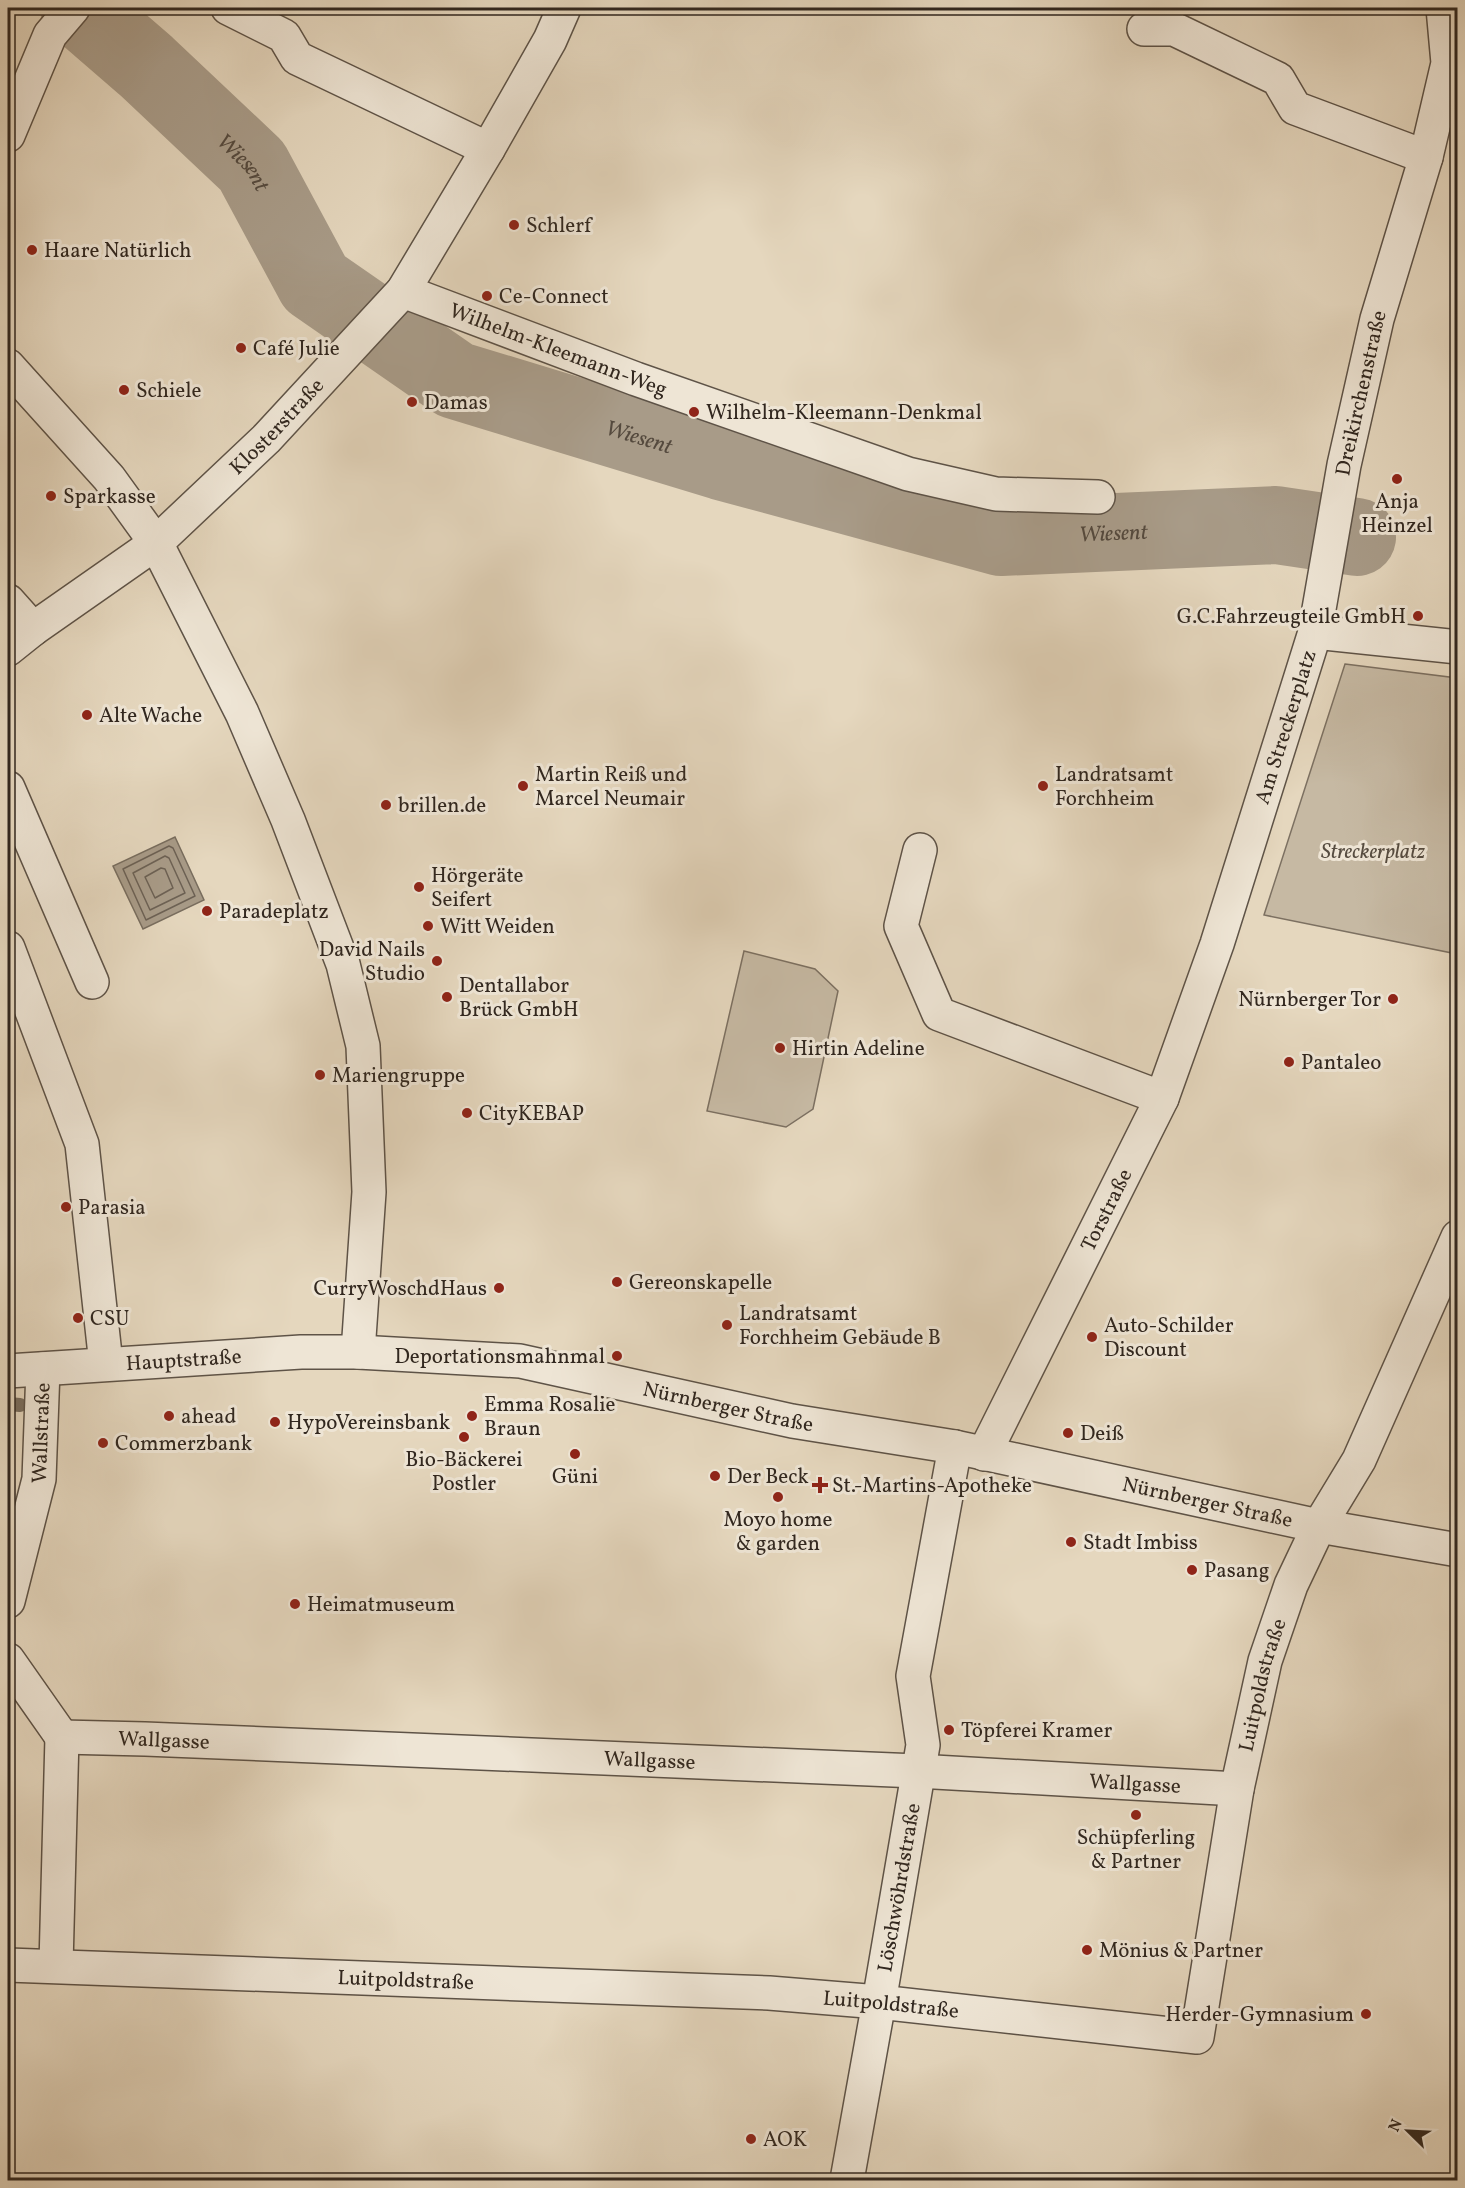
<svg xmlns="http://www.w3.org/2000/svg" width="1465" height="2188" viewBox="0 0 1465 2188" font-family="Vollkorn,serif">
	<rect width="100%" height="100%" fill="#e5d7be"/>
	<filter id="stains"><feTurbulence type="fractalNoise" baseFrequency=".00333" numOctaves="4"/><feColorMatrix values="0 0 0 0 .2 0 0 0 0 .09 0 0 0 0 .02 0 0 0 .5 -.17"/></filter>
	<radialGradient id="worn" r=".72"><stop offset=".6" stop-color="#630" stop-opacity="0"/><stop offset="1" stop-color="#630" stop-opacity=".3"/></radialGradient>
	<g fill="#c6b9a3" stroke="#7c7061" stroke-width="1.5">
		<polygon points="1345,664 1457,678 1457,954 1264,915"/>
		<polygon points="744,951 815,969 838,991 813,1109 786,1127 707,1111"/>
	</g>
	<polygon fill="#a89b88" stroke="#786d5e" stroke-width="1.5" points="175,837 204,900 143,929 113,866"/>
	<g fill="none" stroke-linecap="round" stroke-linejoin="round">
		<g stroke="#6c6154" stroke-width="1.5">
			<polygon points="169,846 173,848 195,896 146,920 123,869"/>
			<polygon points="165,856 169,858 185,893 150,910 133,873"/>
			<polygon points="161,868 165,869 173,888 155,898 145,877"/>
		</g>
		<polyline stroke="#786d5e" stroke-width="14" points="8,1404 20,1405"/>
		<path stroke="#a89b88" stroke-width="78" id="s1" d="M 79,8 L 146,66 L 252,166 L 315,283 L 455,380 L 721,461 L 1001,537 L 1276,525 L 1357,537"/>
		<defs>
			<g id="minor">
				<polyline points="228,8 284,36 297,58 488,149"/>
				<polyline points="1144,29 1174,29 1278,79 1295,108 1426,157"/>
				<polyline points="8,135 50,35 73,8"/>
				<path id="s2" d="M 403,291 L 636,379 L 908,474 L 996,494 L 1098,497"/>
				<polyline points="8,366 109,478 156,543 242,713 288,820 343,964 363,1046 369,1192 358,1352"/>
				<polyline points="8,601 33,629"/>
				<polyline points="1315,632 1458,647"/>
				<path id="s3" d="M 8,649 L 33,629 L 156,543 L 266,439 L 403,291 L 488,149 L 550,40 L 564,8"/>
				<polyline points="8,788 92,982"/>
				<polyline points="920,850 901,926 939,1014 1162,1098"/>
				<polyline points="8,948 82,1144 106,1364"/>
				<path id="s4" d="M 8,1371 L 301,1352 L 358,1352 L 520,1361 L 792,1421 L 955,1447 L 1319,1526 L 1458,1550"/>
				<path id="s5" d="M 984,1454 L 1162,1098 L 1217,944 L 1315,632 L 1344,465 L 1377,319 L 1426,157 L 1448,63 L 1443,8"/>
				<path id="s6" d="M 8,1601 L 39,1479 L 43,1369"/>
				<polyline points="8,1660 62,1737"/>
				<path id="s7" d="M 62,1737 L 145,1739 L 917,1771 L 1237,1789"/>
				<path id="s8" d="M 8,1965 L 769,1993 L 879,2002 L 1197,2037 L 1237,1789 L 1265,1661 L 1291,1585 L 1319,1526 L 1359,1460 L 1458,1237"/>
				<polyline points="56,1965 62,1737"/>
				<path id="s9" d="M 847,2180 L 879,2002 L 923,1745 L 913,1676 L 955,1447"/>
			</g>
		</defs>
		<use href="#minor" stroke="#5e5347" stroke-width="36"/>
		<use href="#minor" stroke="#eee5d5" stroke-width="33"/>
	</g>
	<g fill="#8f2418" stroke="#eee5d5" stroke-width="2">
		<circle cx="514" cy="225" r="6"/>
		<circle cx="32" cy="250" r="6"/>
		<circle cx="487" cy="296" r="6"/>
		<circle cx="241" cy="348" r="6"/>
		<circle cx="124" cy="390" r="6"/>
		<circle cx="412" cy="402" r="6"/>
		<circle cx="694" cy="412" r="6"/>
		<circle cx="1397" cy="479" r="6"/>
		<circle cx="51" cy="496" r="6"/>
		<circle cx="1418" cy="616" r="6"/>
		<circle cx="87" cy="715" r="6"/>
		<circle cx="523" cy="786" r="6"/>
		<circle cx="1043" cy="786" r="6"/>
		<circle cx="386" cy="805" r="6"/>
		<circle cx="419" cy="887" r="6"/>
		<circle cx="207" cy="911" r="6"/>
		<circle cx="428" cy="926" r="6"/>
		<circle cx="437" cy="961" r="6"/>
		<circle cx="447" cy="997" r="6"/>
		<circle cx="1393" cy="999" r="6"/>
		<circle cx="780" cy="1048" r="6"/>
		<circle cx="1289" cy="1062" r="6"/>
		<circle cx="320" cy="1075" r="6"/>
		<circle cx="467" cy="1113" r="6"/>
		<circle cx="66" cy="1207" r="6"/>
		<circle cx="617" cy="1282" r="6"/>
		<circle cx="499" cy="1288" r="6"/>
		<circle cx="78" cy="1318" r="6"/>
		<circle cx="727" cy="1325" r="6"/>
		<circle cx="1092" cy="1337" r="6"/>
		<circle cx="617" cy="1356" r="6"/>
		<circle cx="169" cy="1416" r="6"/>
		<circle cx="472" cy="1416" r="6"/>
		<circle cx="275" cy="1422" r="6"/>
		<circle cx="1068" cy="1433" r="6"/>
		<circle cx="464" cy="1437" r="6"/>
		<circle cx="103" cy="1443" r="6"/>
		<circle cx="575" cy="1454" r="6"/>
		<circle cx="715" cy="1476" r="6"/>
		<path d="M817 1476h6v6h6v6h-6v6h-6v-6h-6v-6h6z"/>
		<circle cx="778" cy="1497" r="6"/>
		<circle cx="1071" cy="1542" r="6"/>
		<circle cx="1192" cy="1570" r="6"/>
		<circle cx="295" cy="1604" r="6"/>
		<circle cx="949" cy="1730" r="6"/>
		<circle cx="1136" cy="1815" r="6"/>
		<circle cx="1087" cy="1950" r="6"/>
		<circle cx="1366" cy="2014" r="6"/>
		<circle cx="751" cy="2139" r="6"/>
	</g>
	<g text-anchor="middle" stroke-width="6" stroke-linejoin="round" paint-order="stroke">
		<g font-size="21" fill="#31271f" stroke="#eee5d5" text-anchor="start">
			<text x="526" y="232">Schlerf</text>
			<text x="44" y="257">Haare Natürlich</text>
			<text x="499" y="303">Ce-Connect</text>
			<text x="253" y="355">Café Julie</text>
			<text x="136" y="397">Schiele</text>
			<text x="424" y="409">Damas</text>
			<text x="706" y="419">Wilhelm-Kleemann-Denkmal</text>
			<text x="63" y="503">Sparkasse</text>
			<text x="1397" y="508" text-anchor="middle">Anja<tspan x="1397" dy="24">Heinzel</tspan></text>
			<text x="1406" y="623" text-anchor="end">G.C.Fahrzeugteile GmbH</text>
			<text x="99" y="722">Alte Wache</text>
			<text x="535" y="781">Martin Reiß und<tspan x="535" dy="24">Marcel Neumair</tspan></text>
			<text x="1055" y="781">Landratsamt<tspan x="1055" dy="24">Forchheim</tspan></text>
			<text x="398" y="812">brillen.de</text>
			<text x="431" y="882">Hörgeräte<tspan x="431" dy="24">Seifert</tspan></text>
			<text x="219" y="918">Paradeplatz</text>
			<text x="440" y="933">Witt Weiden</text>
			<text x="425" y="956" text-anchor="end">David Nails<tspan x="425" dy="24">Studio</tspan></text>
			<text x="459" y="992">Dentallabor<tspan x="459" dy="24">Brück GmbH</tspan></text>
			<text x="1381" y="1006" text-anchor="end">Nürnberger Tor</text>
			<text x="792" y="1055">Hirtin Adeline</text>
			<text x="1301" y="1069">Pantaleo</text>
			<text x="332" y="1082">Mariengruppe</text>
			<text x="479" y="1120">CityKEBAP</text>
			<text x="78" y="1214">Parasia</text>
			<text x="629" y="1289">Gereonskapelle</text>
			<text x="487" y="1295" text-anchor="end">CurryWoschdHaus</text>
			<text x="739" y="1320">Landratsamt<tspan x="739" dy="24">Forchheim Gebäude B</tspan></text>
			<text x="90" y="1325">CSU</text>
			<text x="1104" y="1332">Auto-Schilder<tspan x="1104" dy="24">Discount</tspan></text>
			<text x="605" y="1363" text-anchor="end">Deportationsmahnmal</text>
			<text x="484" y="1411">Emma Rosalie<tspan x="484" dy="24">Braun</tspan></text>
			<text x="181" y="1423">ahead</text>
			<text x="287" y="1429">HypoVereinsbank</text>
			<text x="1080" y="1440">Deiß</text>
			<text x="115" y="1450">Commerzbank</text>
			<text x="464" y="1466" text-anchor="middle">Bio-Bäckerei<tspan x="464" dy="24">Postler</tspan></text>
			<text x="575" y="1483" text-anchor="middle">Güni</text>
			<text x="727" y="1483">Der Beck</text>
			<text x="832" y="1492">St.-Martins-Apotheke</text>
			<text x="778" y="1526" text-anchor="middle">Moyo home<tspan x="778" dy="24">&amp; garden</tspan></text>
			<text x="1083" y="1549">Stadt Imbiss</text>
			<text x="1204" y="1577">Pasang</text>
			<text x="307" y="1611">Heimatmuseum</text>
			<text x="961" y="1737">Töpferei Kramer</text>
			<text x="1136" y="1844" text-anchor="middle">Schüpferling<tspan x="1136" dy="24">&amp; Partner</tspan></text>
			<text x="1099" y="1957">Mönius &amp; Partner</text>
			<text x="1354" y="2021" text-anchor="end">Herder-Gymnasium</text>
			<text x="763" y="2146">AOK</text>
		</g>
		<g font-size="21" fill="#31271f" stroke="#eee5d5">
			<text dy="7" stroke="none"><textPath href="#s2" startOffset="166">Wilhelm-Kleemann-Weg</textPath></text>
			<text dy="7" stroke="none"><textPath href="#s5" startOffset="1132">Dreikirchenstraße</textPath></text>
			<text dy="7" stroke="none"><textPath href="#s3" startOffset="350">Klosterstraße</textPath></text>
			<text dy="7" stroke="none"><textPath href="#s5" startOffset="789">Am Streckerplatz</textPath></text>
			<text dy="7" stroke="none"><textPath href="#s5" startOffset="273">Torstraße</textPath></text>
			<text dy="7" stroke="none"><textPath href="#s4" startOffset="176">Hauptstraße</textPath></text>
			<text dy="7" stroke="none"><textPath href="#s4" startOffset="726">Nürnberger Straße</textPath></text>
			<text dy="7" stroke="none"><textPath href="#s6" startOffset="172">Wallstraße</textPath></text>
			<text dy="7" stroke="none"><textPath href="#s4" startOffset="1215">Nürnberger Straße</textPath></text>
			<text dy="7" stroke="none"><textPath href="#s8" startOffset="1550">Luitpoldstraße</textPath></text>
			<text dy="7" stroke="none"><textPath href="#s7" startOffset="102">Wallgasse</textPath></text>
			<text dy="7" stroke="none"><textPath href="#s7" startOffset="588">Wallgasse</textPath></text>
			<text dy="7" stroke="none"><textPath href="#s7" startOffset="1074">Wallgasse</textPath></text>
			<text dy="7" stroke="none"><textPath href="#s9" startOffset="297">Löschwöhrdstraße</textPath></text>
			<text dy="7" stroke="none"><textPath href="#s8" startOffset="398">Luitpoldstraße</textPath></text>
			<text dy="7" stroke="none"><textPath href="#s8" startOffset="884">Luitpoldstraße</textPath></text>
		</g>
		<g font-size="21" font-style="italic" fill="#564c40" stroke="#eee5d5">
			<text x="1373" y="858">Streckerplatz</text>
		</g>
		<g font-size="22" font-style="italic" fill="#554a3e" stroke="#eee5d5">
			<text dy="8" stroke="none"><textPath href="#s1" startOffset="226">Wiesent</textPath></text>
			<text dy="8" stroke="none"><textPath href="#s1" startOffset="730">Wiesent</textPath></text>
			<text dy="8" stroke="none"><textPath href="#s1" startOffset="1218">Wiesent</textPath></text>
		</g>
	</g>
	<rect width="1465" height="2188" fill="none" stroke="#e5d7be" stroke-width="30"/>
	<rect x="9" y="9" width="1447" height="2170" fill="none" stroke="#31271f" stroke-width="3"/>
	<rect x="15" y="15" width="1435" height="2158" fill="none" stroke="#31271f" stroke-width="1.5"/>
	<g transform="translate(1408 2131) rotate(294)" stroke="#eee5d5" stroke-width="4.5" paint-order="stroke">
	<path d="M0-4.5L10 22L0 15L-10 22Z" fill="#31271f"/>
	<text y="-9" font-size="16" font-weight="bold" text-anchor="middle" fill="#31271f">N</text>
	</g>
	<rect width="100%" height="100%" filter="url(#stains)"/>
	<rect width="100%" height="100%" fill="url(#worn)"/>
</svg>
